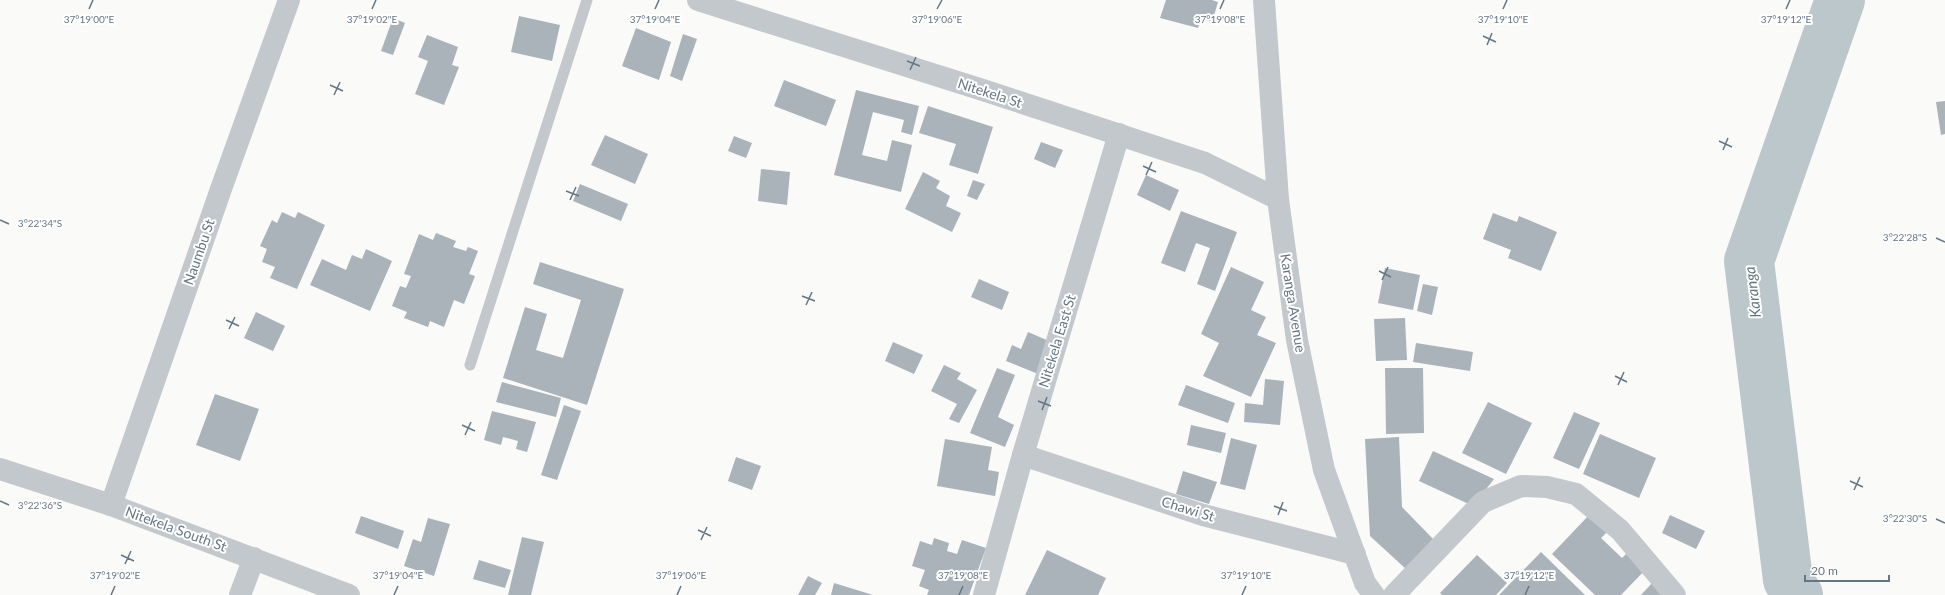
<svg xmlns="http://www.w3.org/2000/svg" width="1945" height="595" viewBox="0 0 1945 595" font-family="Lato,sans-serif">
	<rect width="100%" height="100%" fill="#fafaf8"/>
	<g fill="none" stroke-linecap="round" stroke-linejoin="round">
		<polyline stroke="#bbc7cb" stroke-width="50" points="1798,595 1788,580 1749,261 1840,0"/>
	</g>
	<g fill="#aab3b9">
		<polygon points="1166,0 1212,0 1218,2 1212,22 1201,19 1198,28 1160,18"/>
		<polygon points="519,16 560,25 552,61 511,52"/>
		<polygon points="393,18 405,23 393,55 381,51"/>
		<polygon points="636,28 671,42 659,80 622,66"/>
		<polygon points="683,34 697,39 682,81 670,76"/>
		<polygon points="427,35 458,47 452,65 459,67 444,105 415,94 428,61 418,57"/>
		<polygon points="784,80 836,100 826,126 774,106"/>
		<polygon points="856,90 919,106 912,135 901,132 904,120 873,112 862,155 887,161 892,140 912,145 901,192 834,175"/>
		<polygon points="1945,101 1945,134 1941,135 1936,102"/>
		<polygon points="928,106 993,127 978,174 949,165 956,144 919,133"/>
		<polygon points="605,135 648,154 635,184 591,165"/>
		<polygon points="734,136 752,143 746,158 728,151"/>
		<polygon points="1041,142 1063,150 1055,168 1034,159"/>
		<polygon points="761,169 790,172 787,205 758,201"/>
		<polygon points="923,172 940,181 936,188 950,196 946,206 961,213 952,232 905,209"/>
		<polygon points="1146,175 1179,190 1170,211 1137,195"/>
		<polygon points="973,180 985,184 977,200 967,196"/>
		<polygon points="580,184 628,204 621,221 573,201"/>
		<polygon points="1181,211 1237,232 1215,291 1197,284 1210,248 1196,243 1185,272 1161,263"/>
		<polygon points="282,212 295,218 298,212 325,225 297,289 270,278 275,267 262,262 267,249 260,246 272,220 277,223"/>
		<polygon points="1493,213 1517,222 1519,216 1557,232 1541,271 1508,258 1511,250 1483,239"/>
		<polygon points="436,233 456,241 453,247 466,251 468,247 478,251 469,274 475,276 464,304 454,300 444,327 430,321 428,327 404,318 407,312 392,306 400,286 406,288 411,276 404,274 419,234 433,240"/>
		<polygon points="366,249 392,261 370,311 310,285 322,259 346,270 352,255 362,259"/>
		<polygon points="540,262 624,289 587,405 503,378 525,307 547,314 536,350 563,358 581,300 533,284"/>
		<polygon points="1231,267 1264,282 1251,310 1266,317 1257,335 1276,343 1251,397 1203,376 1219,343 1201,334"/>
		<polygon points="1385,268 1420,275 1413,310 1378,303"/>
		<polygon points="979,279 1009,292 1002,310 971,297"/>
		<polygon points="1423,284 1438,287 1432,315 1417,311"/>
		<polygon points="256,312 285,326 273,351 244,338"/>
		<polygon points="1405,318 1407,360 1376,361 1374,319"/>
		<polygon points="1028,332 1056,344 1043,376 1006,361 1012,345 1021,349"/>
		<polygon points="893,342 923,355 914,374 885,361"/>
		<polygon points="1416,343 1473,352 1470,371 1413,362"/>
		<polygon points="944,365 961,373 957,379 977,390 959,423 949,419 957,404 931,391"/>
		<polygon points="997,368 1015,375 998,417 1014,425 1005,447 970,433"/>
		<polygon points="1385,368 1423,368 1424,433 1386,434"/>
		<polygon points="1265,379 1284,381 1280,425 1244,422 1245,403 1263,405"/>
		<polygon points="502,382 561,398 556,417 496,402"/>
		<polygon points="1186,385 1235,403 1228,423 1178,405"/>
		<polygon points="215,394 259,409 240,461 196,445"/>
		<polygon points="1488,402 1532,423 1506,474 1462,453"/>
		<polygon points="564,405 581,411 557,480 541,475"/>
		<polygon points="492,411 536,422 527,452 516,449 518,441 503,437 501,445 484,440"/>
		<polygon points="1574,412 1600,423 1579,469 1553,458"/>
		<polygon points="1191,425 1226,433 1221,453 1187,445"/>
		<polygon points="1600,434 1656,458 1639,498 1583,474"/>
		<polygon points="1399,437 1402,507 1435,541 1406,569 1370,536 1365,439"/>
		<polygon points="1231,438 1257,445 1245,490 1220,484"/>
		<polygon points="945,439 992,447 988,470 999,472 995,496 937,486"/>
		<polygon points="1433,451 1494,479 1473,506 1419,481"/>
		<polygon points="736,457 761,466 752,490 728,481"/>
		<polygon points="1183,471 1217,482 1209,504 1176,494"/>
		<polygon points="1590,514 1608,531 1601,538 1622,558 1630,550 1648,567 1621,595 1595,595 1552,554"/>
		<polygon points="1670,515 1705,531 1696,549 1662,533"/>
		<polygon points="361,516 404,531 398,549 355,533"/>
		<polygon points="428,518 450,524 434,576 404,566 413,539 421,542"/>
		<polygon points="522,537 544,542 531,595 508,595"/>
		<polygon points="934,538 949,543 947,551 957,554 962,540 986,548 969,595 927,595 929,590 919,586 925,570 912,566 920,541 932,545"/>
		<polygon points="1047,550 1106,578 1098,595 1025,595"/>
		<polygon points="1541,552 1585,595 1499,595"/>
		<polygon points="1477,555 1507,583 1496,595 1442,595 1440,593"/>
		<polygon points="479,560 511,570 505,588 473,579"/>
		<polygon points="808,576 822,583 815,595 798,595"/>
		<polygon points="1653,582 1664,595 1641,595"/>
		<polygon points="834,583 873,595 831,595"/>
	</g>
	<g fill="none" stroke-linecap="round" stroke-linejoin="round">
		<polyline stroke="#c3c8cc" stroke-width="11" points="470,365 587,0"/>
		<g stroke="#c3c8cc" stroke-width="22">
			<polyline points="698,0 986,91 1205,163 1278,199"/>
			<polyline points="1264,0 1278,199 1297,340 1324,470 1365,583 1374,595"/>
			<polyline points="1023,455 1203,515 1355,554"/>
			<polyline points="0,469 111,505 349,595"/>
			<polyline points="111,505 221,189 289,0"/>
			<polyline points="240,595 254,558"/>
			<polyline points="984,595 1023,455 1119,134"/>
			<polyline points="1394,595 1483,502 1521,486 1547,487 1576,494 1620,530 1675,595"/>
		</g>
	</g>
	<path fill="none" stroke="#657683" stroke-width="1.5" d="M 89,9 L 93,0M 372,9 L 376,0M 655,9 L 659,0M 937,9 L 942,0M 1220,9 L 1224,0M 1503,9 L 1507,0M 1786,9 L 1790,0M 1483,36 L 1496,42M 1487,45 L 1492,33M 907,61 L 920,66M 910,70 L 916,57M 330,85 L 343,91M 334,95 L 340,82M 1719,141 L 1732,147M 1723,150 L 1728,138M 1143,166 L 1156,172M 1146,175 L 1152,162M 566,191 L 579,196M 570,200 L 576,187M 0,220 L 9,224M 1936,238 L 1945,242M 1379,271 L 1391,277M 1382,280 L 1388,267M 802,296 L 815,301M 806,305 L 812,292M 226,320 L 239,326M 229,329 L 235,317M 1615,376 L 1627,382M 1618,385 L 1624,372M 1038,401 L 1051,406M 1042,410 L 1047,397M 462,425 L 475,431M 465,435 L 471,422M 1850,481 L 1863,487M 1854,490 L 1860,477M 0,501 L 9,505M 1274,506 L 1287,511M 1278,515 L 1283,502M 1936,519 L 1945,523M 698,530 L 711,536M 701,540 L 707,527M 121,555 L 134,561M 125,564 L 131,551M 111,595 L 115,586M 394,595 L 398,586M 677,595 L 681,586M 959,595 L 963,586M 1242,595 L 1246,586M 1525,595 L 1529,586"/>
	<g text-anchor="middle" stroke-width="4" stroke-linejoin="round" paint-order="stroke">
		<g font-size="14" fill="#657683" stroke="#fff">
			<text transform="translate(990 93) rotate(18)" y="5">Nitekela St</text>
			<text transform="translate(199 252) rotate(-71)" y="5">Naumbu St</text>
			<text transform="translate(1293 303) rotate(81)" y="5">Karanga Avenue</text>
			<text transform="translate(1057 341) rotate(-73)" y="5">Nitekela East St</text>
			<text transform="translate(1188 509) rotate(17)" y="5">Chawi St</text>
			<text transform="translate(176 529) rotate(20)" y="5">Nitekela South St</text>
		</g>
		<g font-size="15" font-style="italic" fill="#60757c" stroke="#fff">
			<text transform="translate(1753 292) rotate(-97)" y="5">Karanga</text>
		</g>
	</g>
	<g font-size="10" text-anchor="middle" fill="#657683" stroke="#fff" stroke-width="4" stroke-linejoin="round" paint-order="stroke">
		<text x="89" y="23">37°19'00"E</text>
		<text x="372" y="23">37°19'02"E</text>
		<text x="655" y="23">37°19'04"E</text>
		<text x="937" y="23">37°19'06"E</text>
		<text x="1220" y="23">37°19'08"E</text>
		<text x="1503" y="23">37°19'10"E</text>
		<text x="1786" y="23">37°19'12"E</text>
		<text x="40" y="227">3°22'34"S</text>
		<text x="1905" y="241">3°22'28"S</text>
		<text x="40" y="509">3°22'36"S</text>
		<text x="1905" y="522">3°22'30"S</text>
		<text x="115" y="579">37°19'02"E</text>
		<text x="398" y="579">37°19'04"E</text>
		<text x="681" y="579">37°19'06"E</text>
		<text x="963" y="579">37°19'08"E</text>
		<text x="1246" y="579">37°19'10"E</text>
		<text x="1529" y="579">37°19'12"E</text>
	</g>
	<path d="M1805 575v6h84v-6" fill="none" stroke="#657683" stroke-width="2"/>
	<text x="1811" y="575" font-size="12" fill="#657683" stroke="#ffffff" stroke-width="3" paint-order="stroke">20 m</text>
</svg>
